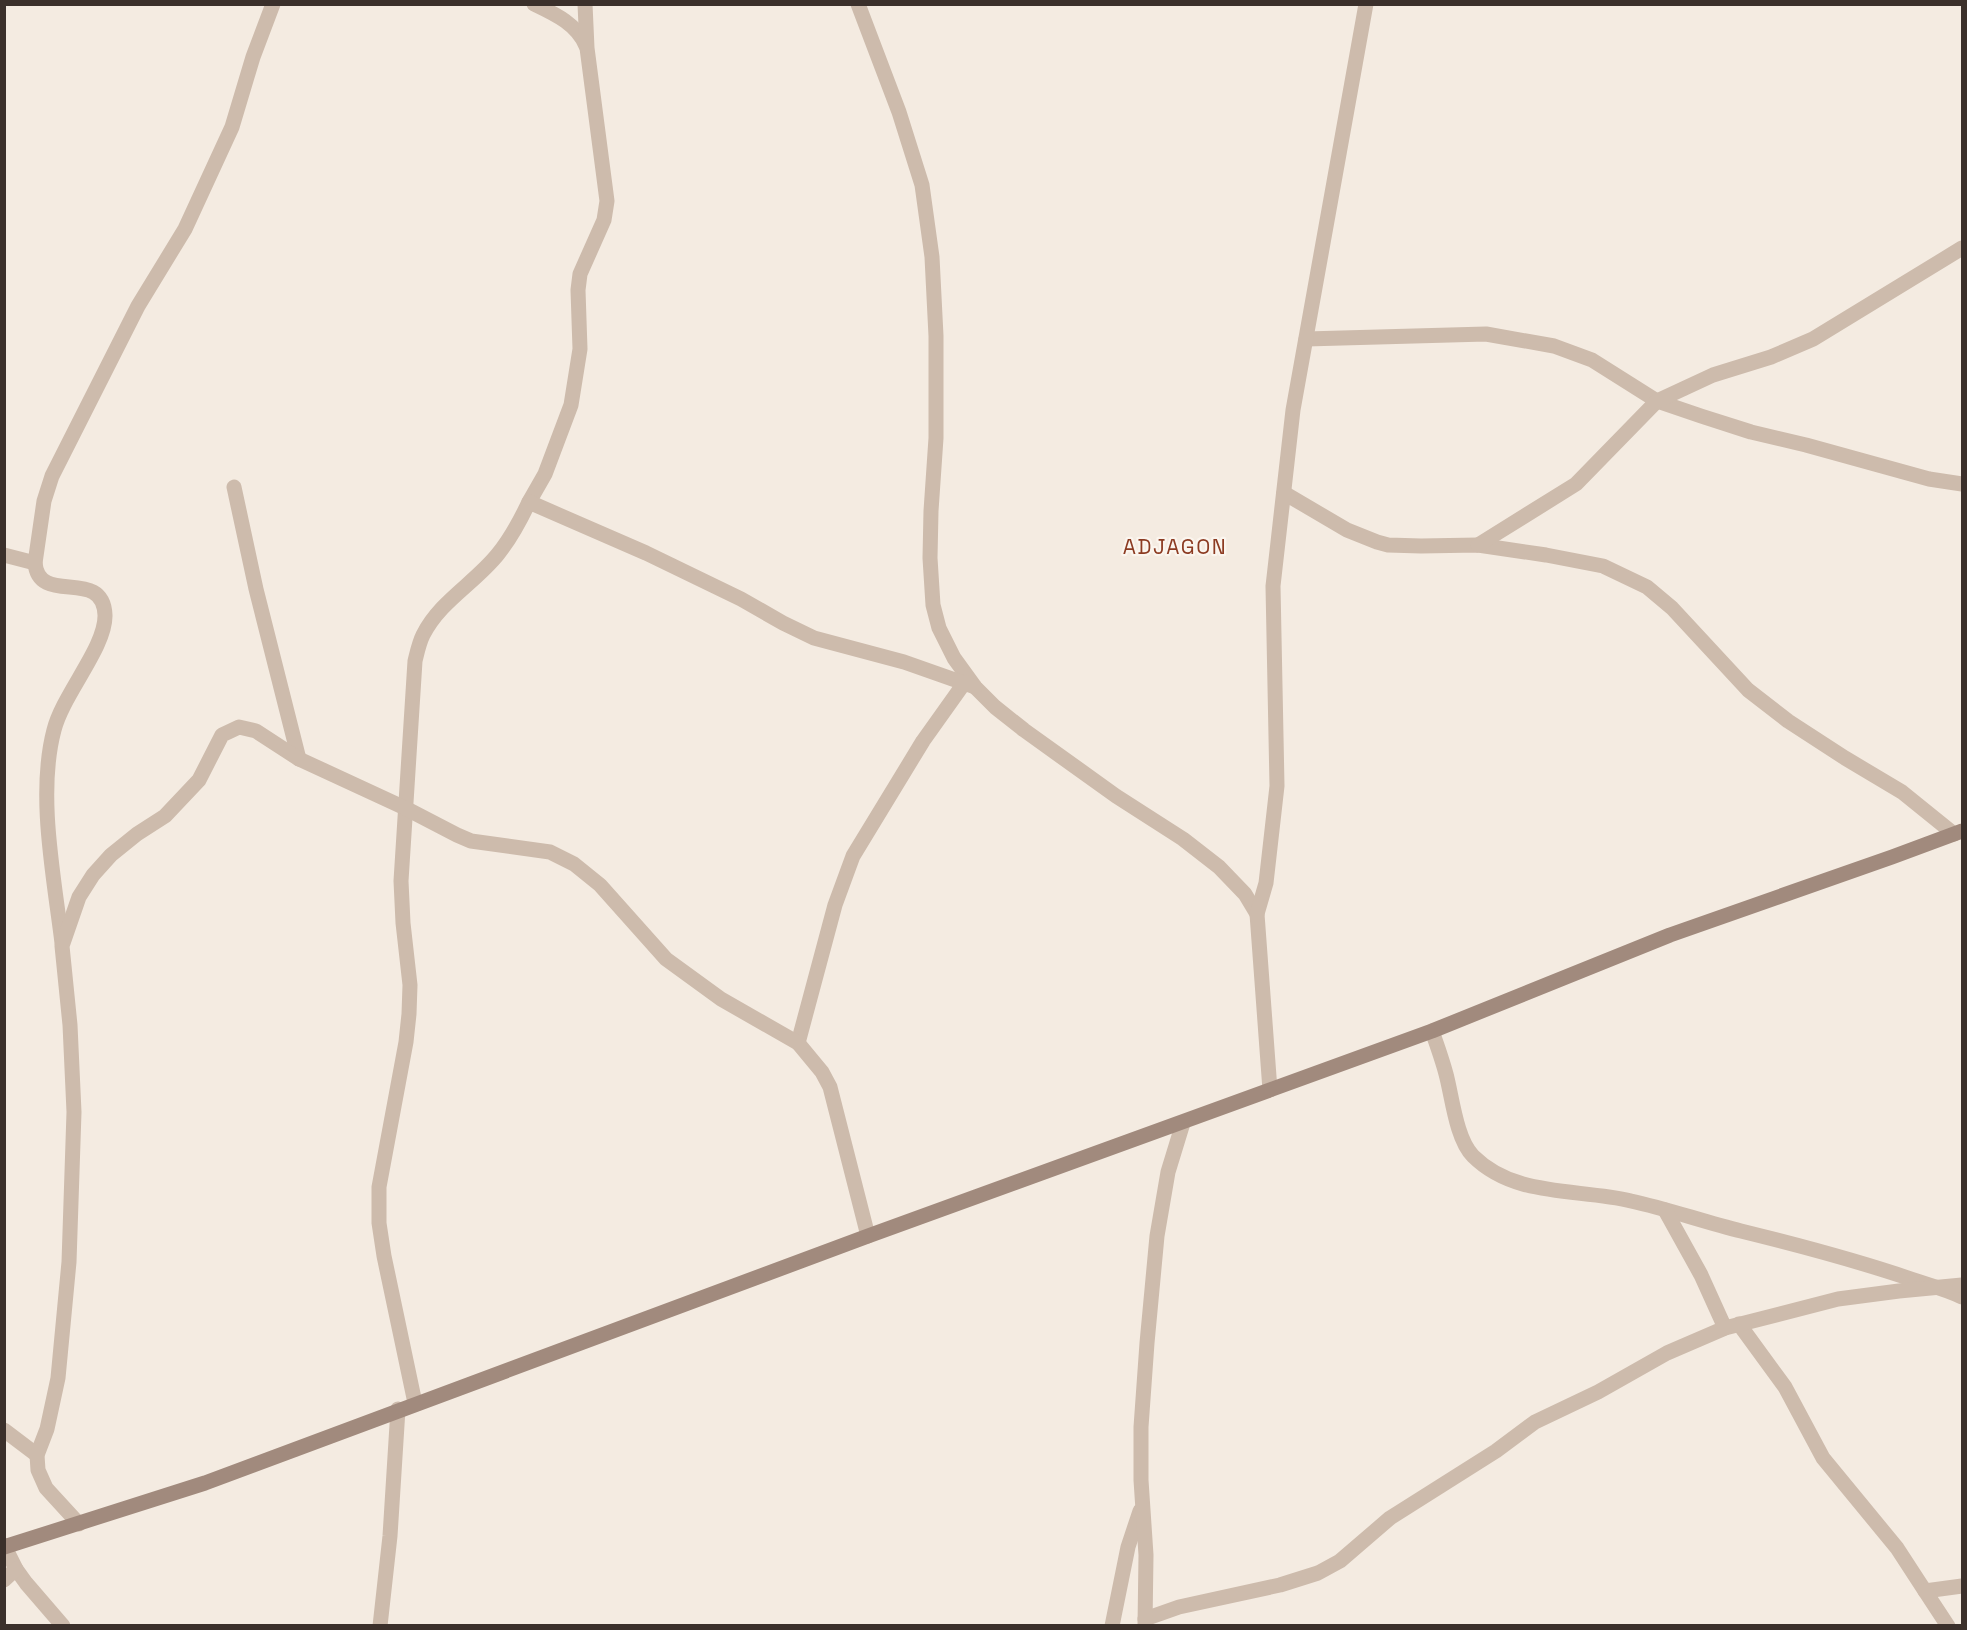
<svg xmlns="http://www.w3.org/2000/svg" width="1967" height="1630" viewBox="0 0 1967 1630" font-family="'Space Grotesk',sans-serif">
	<rect width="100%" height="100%" fill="#f4ebe1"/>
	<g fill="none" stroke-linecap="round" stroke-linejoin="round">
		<g stroke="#cdbbac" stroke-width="15">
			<path d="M 534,4 C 555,14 577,24 586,46"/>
			<polyline points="858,4 899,112 922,185 932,257 936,336 936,438 931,511 930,558 933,605 939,628 954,658 975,687 995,707 1024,730 1116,796 1183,839 1219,867 1245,894 1257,914"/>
			<polyline points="1306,339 1486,334 1554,346 1592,360 1657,401 1701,416 1751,432 1806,445 1929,479 1962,484"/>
			<polyline points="234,487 256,589 299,759"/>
			<polyline points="1284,493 1347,530 1377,542 1388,545 1421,546 1478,545 1546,555 1603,566 1647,587 1672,608 1748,690 1788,721 1845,758 1902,792 1954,834"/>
			<polyline points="529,502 545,474 571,405 580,349 578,290 580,274 604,220 607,201 587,48 585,4"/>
			<polyline points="1478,545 1576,484 1657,401 1713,375 1771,357 1813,339 1962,248"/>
			<polyline points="4,555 35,563"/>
			<path d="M 62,943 C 54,877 37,794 54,730 C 63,694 106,647 105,615 C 103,566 39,607 35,563 L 44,501 L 52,476 L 138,306 L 185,229 L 232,127 L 253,57 L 273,4"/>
			<path d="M 1432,1031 C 1437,1045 1442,1059 1446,1074 C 1452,1096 1456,1139 1473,1156 C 1515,1198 1578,1188 1631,1201 C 1668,1209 1704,1222 1741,1231 C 1798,1245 1855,1260 1911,1279 C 1928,1285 1946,1289 1962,1297"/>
			<polyline points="798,1043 835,905 853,856 923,741 965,682"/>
			<polyline points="1270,1090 1257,914 1266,883 1277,786 1273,586 1293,410 1366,4"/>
			<polyline points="1665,1210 1701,1275 1725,1328"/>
			<polyline points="1739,1324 1785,1387 1823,1458 1897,1548 1925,1591 1962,1586"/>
			<path d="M 415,1403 L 384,1256 L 379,1223 L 379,1187 L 406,1042 L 409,1014 L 410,985 L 403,923 L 401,881 L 415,661 C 417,653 419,643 423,635 C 440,601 475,583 498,554 C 511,538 520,521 529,502 L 646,553 L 741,599 L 783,623 L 814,638 L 904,662 L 975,687"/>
			<polyline points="4,1430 37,1455"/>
			<polyline points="79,1524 46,1488 38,1470 37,1455 47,1429 58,1378 69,1262 74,1112 70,1025 62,946 79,897 93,875 111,855 137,834 165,816 199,780 222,735 239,727 256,731 299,759 405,808 457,835 471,841 550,852 574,864 600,885 666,959 721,999 798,1043 822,1072 830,1087 868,1236"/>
			<polyline points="4,1545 16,1569 26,1583 63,1626"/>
			<polyline points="4,1580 16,1569"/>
			<polyline points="1925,1591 1948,1626"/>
			<polyline points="1145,1619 1179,1607 1280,1585 1318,1573 1340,1561 1390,1518 1496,1451 1535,1422 1598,1392 1667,1353 1725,1328 1838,1299 1899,1291 1962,1285"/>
			<polyline points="380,1626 390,1536 398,1409"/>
			<polyline points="1112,1626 1128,1547 1140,1511"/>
			<polyline points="1145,1626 1146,1555 1141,1480 1141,1427 1147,1343 1157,1236 1168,1172 1183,1123"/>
		</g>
		<polyline stroke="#a18a7d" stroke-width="15" points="4,1547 205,1483 868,1236 1432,1031 1670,935 1892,857 1962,831"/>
	</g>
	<g text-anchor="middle" stroke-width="4.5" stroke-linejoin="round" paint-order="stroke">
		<g font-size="21" letter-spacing="1.5" fill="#8c3b22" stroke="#fbf5ee">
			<text x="1175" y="554">ADJAGON</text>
		</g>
	</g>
	<rect width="1967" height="1630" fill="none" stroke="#3b302b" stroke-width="12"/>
</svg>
